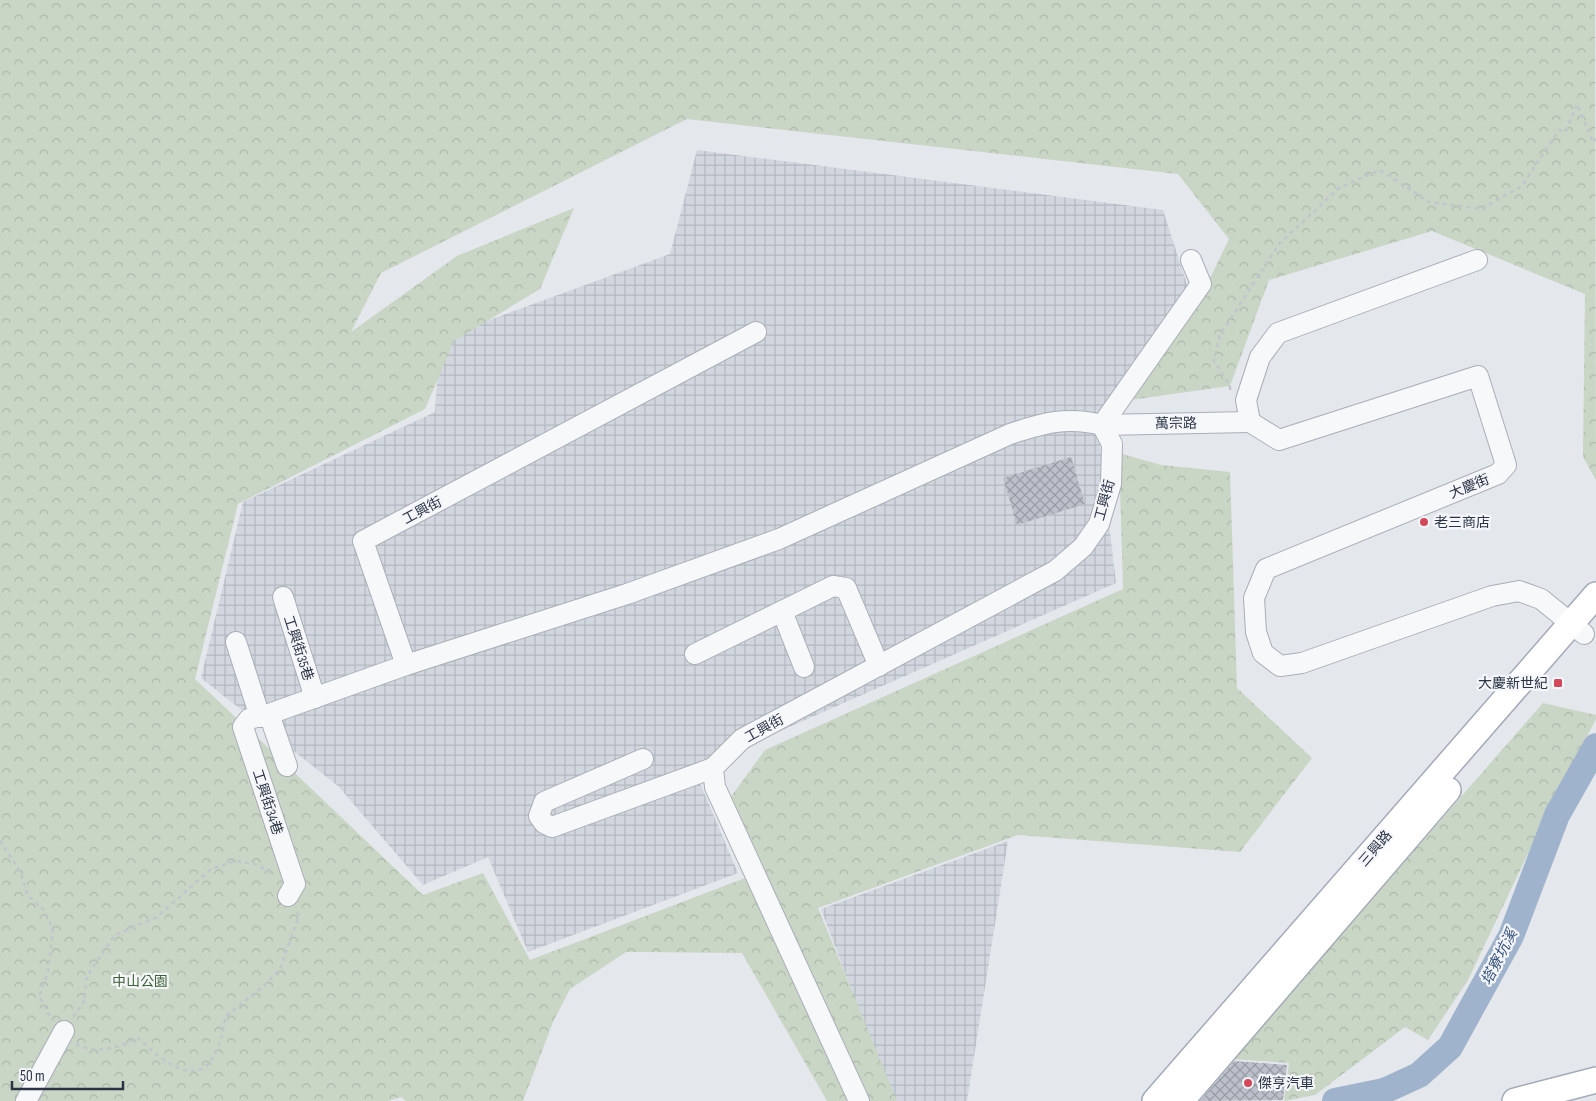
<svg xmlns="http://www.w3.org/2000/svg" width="1596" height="1101" viewBox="0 0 1596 1101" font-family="'Sofia Sans Condensed','Noto Sans TC',sans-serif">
	<defs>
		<pattern id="industrial-grid" width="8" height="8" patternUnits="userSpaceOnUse" patternTransform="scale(1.25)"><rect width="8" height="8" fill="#d2d6de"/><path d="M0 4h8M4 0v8" fill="none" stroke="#b4b8c0"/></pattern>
		<pattern id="forest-crowns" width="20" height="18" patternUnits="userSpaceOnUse" patternTransform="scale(1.25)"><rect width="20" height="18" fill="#c9d6c5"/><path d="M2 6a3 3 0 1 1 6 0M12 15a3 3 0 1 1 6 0" fill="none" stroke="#adb8ab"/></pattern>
		<pattern id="building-cross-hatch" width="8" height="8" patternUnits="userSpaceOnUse" patternTransform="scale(1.25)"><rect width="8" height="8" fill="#bbc0ca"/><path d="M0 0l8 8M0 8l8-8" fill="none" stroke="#989da6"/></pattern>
	</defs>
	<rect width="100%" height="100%" fill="#e4e7ec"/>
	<g fill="url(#industrial-grid)">
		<polygon points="697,150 1163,210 1197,316 1099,438 1116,583 694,769 738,873 528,952 488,857 423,885 338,786 201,678 243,502 435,412 440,338 670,254"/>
		<polygon points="1008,841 967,1101 893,1101 821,909"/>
	</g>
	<g fill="url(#forest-crowns)">
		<polygon points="0,0 1595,0 1596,480 1583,457 1585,294 1432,231 1269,280 1230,386 1130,400 1198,303 1229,239 1178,174 687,119 381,273 351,332 457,256 574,208 540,289 454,341 425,409 238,504 195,679 247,728 251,725 258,738 423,895 483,873 530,960 745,878 719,813 765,750 1123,589 1119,453 1161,465 1230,472 1237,688 1312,758 1240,852 1018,835 818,908 897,1101 827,1101 742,953 642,952 626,952 570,989 553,1022 523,1101 406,1101 401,1097 388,1101 0,1101"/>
		<polygon points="1543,703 1596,715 1596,719 1542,824 1468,980 1428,1040 1405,1027 1315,1095 1284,1101 1289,1063 1232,1059"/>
	</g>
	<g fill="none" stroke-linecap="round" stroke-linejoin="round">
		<polyline stroke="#9fb4cc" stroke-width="4.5" points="1357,1096 1358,1101"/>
		<polyline stroke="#9fb4cc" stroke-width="26" points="1335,1101 1384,1091 1419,1075 1450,1047 1511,936 1557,815 1596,746"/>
	</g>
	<g fill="url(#building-cross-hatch)">
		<polygon points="1071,457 1085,504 1017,525 1003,478"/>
		<polygon points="1234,1061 1287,1065 1283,1100 1200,1101"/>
	</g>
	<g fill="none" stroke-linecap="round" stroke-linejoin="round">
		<defs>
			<g id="minor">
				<polyline points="1477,260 1278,333 1260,357 1246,400 1250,422 1279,440 1478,376 1506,465 1498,474 1266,569 1254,598 1256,632 1263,653 1280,666 1302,663 1492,596 1519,591 1541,599 1584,634"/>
				<path d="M 756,332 L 363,541 L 406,665 L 627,594 L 779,539 L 1010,434 C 1043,423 1067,416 1102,425 L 1112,444 L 1111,484 L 1099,524 L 1083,547 L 1055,571 L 742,739 L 713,768 L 715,787 L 859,1101"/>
				<polyline points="1102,425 1201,284 1191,260"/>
				<polyline points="1102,425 1250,422"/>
				<polyline points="283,597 315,698"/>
				<polyline points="782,611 804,667"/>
				<polyline points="236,642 260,717"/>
				<polyline points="695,654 833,586 846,588 879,666"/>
				<polyline points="269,714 287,766"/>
				<polyline points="643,759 544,802 539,816 544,823 552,827 713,768"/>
				<polyline points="288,896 295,884 243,727 249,719 269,714 406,665"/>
				<polyline points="26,1101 64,1031"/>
			</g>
			<g id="major">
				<polyline points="1155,1101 1596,595"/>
				<polyline points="1181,1101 1448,790"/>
				<polyline points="1515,1101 1596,1080"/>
			</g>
		</defs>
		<use href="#minor" stroke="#a9aeb7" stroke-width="22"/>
		<use href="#major" stroke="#a3abb8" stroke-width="28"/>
		<g stroke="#c2c5cb" stroke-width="2.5" stroke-dasharray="4 4" stroke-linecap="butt">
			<polyline points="1230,390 1230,386 1214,361 1220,335 1279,244 1339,188 1380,170 1429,202 1481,209 1522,186 1559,130 1566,131 1577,104 1593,142 1596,139"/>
			<polyline points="0,841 20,871 28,896 44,910 53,929 48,971 39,996 52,1020"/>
			<polyline points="73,1017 84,1002 87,976 115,935 157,917 211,869 235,861 255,864 274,874"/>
			<path d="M 76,1044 C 95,1055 121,1047 138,1038 C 150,1050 176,1073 194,1071 C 215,1070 224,1033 225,1017 L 266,984 L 280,969 L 299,916 L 296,910"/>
		</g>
		<use href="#minor" stroke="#f7f8fa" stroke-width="20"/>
		<use href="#major" stroke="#fff" stroke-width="25"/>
	</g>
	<g fill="#d1495b" stroke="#f4f6f9" stroke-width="2">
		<circle cx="1424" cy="522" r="5"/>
		<rect x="1553" y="678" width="10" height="10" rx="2.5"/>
		<circle cx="1248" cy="1083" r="5"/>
	</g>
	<g text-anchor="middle" stroke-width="4.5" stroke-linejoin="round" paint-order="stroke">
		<g font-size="14" fill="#2b3445" stroke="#f4f6f9">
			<text transform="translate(1176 423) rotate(-1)" y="5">萬宗路</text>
			<text transform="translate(1469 486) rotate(-22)" y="5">大慶街</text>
			<text transform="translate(1104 500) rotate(-75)" y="5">工興街</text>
			<text transform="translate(422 510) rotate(-28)" y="5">工興街</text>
			<text transform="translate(299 648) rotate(72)" y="5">工興街35巷</text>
			<text transform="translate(764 728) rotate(-29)" y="5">工興街</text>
			<text transform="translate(268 802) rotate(72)" y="5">工興街34巷</text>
			<text transform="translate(1375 848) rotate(-49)" y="5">三興路</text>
		</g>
		<g font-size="14" fill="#2b3445" stroke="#f4f6f9" text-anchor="start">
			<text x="1434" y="527">老三商店</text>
			<text x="1548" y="688" text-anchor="end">大慶新世紀</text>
			<text x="1258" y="1088">傑亨汽車</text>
		</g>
		<g font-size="14" fill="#3f6138" stroke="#f4f6f9">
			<text x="140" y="986">中山公園</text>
		</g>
		<g font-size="15" font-style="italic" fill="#34527a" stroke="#f4f6f9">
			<text transform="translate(1499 957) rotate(-63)" y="5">塔寮坑溪</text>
		</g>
	</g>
	<path d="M12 1081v8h111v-8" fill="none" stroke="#2b3445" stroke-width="2.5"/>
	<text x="20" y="1081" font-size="15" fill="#2b3445" stroke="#f4f6f9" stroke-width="4" paint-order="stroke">50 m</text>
</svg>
